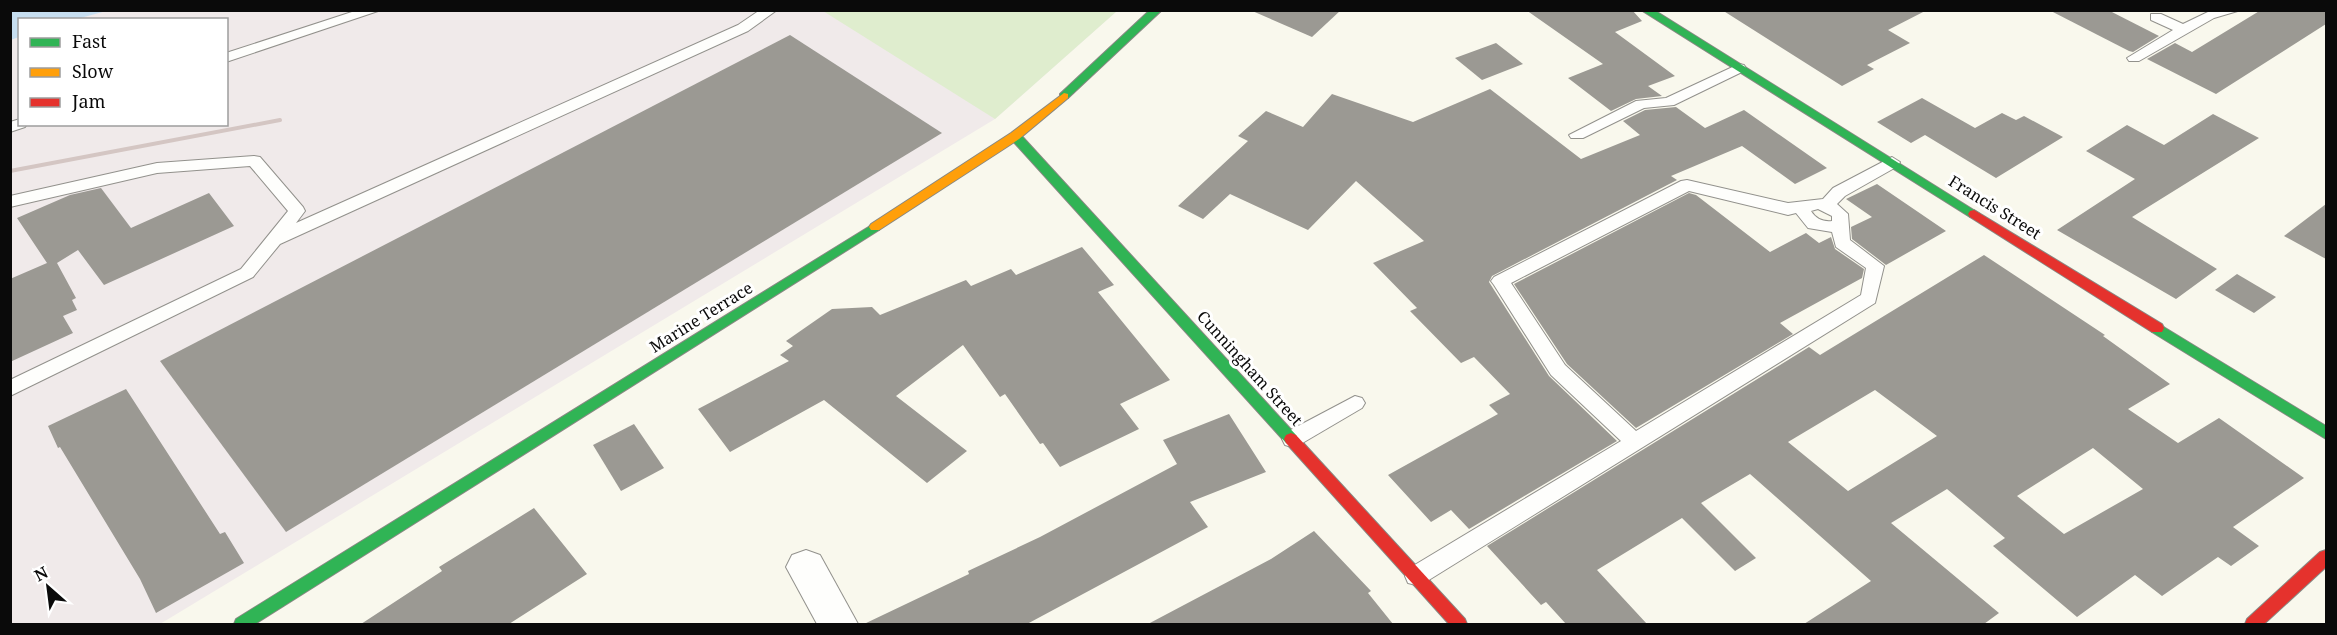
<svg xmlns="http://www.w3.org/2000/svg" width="2337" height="635" viewBox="0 0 2337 635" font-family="'Noto Serif',serif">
	<rect width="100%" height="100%" fill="#f9f8ed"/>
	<polygon fill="#f0eaea" points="106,10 1117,11 995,119 160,624 11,624 11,40 19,37 20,124 226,124 226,20 77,19"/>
	<polygon fill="#dfedce" points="823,11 1117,11 995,119"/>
	<polygon fill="#c6def0" points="11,10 106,10 106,11 77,19 20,20 19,37 11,40"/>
	<g fill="#9b9993" fill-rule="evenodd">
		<polygon points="1250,10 1341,10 1312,37"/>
		<polygon points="1526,10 1632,10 1642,21 1615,32 1675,76 1648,86 1662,96 1636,99 1611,111 1568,78 1603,64"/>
		<polygon points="1722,10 1927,10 1888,30 1910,43 1867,65 1874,69 1842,86"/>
		<polygon points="2049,10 2108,10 2159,36 2133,52 2129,51"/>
		<polygon points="2261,10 2326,10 2326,24 2216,94 2147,59 2175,43 2192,52"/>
		<polygon points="790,35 942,133 286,532 160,361"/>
		<polygon points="1496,43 1523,64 1482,80 1455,58"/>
		<polygon points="1490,89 1581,159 1640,135 1623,121 1645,110 1676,107 1705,128 1744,110 1827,168 1795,184 1742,146 1671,176 1677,180 1492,276 1489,282 1549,376 1617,441 1469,529 1451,510 1431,522 1388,475 1498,414 1489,405 1510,394 1474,357 1461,363 1410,311 1417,308 1373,263 1424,241 1356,181 1308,230 1230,194 1203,219 1178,206 1248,141 1238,136 1266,111 1303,127 1332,94 1413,122"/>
		<polygon points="1922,98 1975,128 2002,113 2016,120 2024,116 2063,137 1996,178 1925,135 1911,143 1877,122"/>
		<polygon points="2213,114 2259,138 2132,217 2217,269 2176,299 2057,230 2135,179 2086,151 2127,125 2164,145"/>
		<polygon points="1877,184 1946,231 1886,265 1852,239 1851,227 1872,217 1846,199"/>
		<polygon points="101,188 131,228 209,193 234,226 104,285 78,250 57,263 76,298 72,300 77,310 63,316 73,333 10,362 10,279 47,263 17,218 70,195"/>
		<polygon points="1689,193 1696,195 1770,252 1806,233 1819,243 1831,237 1835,249 1864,269 1862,278 1780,323 1793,334 1636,428 1567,364 1514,284"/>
		<polygon points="2326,204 2326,259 2284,236"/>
		<polygon points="1082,247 1114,285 1098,292 1170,380 1120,404 1139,429 1060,467 1043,443 1040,444 1005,394 1000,397 963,345 896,396 967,451 927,483 824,400 730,452 698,409 789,361 780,355 793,346 786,341 832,309 872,307 880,315 966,280 971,286 1011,269 1016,275"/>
		<path d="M 1984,255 L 2105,335 L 2103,336 L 2170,384 L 2128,409 L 2178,443 L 2219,418 L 2304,478 L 2233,527 L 2259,546 L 2231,566 L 2218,557 L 2162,596 L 2135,575 L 2077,617 L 1993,546 L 2005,538 L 1947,489 L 1891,523 L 1999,613 L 1984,624 L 1804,624 L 1871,581 L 1750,474 L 1701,503 L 1756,558 L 1735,571 L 1682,518 L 1597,570 L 1647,624 L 1566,624 L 1546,602 L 1541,605 L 1487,546 L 1809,347 L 1820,355 ZM 1875,390 L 1937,436 L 1848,491 L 1788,442 ZM 2093,448 L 2143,489 L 2064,534 L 2017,496 Z"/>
		<polygon points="2237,274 2276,297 2254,313 2215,290"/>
		<polygon points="126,389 220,534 225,532 244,563 156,613 140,579 60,447 58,448 48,426"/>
		<polygon points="1229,414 1266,472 1190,502 1208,527 1027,624 864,624 969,574 968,571 1040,537 1177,464 1163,440"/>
		<polygon points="634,424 664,468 621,491 593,445"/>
		<polygon points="534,508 587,574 509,624 361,624 442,571 439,567"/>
		<polygon points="1314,531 1371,591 1368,593 1393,624 1148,624 1271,559"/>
	</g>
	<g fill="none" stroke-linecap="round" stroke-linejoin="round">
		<defs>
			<g id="lane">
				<polygon points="358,10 381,10 226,62 226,53"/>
				<polygon points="760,10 777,10 748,31 280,244 253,277 10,396 10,380 241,269 288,211 250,166 157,173 10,207 10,196 157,163 254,156 260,157 303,207 305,211 296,223 738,25"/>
				<polygon points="2241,10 2214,18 2139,61 2129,61 2127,58 2173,30 2151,20 2151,14 2161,14 2183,24 2210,11"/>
				<polygon points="1739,64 1744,65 1746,68 1744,71 1674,105 1644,108 1583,138 1571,138 1569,135 1636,101 1666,98"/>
				<polygon points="20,119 20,124 27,124 25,127 10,132 10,122"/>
				<path d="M 1892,157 L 1900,162 L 1898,166 L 1845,196 L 1837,204 L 1848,214 L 1850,240 L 1884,266 L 1875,303 L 1424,583 L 1416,585 L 1408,583 L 1405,576 L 1408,569 L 1621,441 L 1551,375 L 1494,285 L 1491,281 L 1494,277 L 1681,181 L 1687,180 L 1788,203 L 1823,199 L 1833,188 ZM 1689,191 L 1788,215 L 1796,213 L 1808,228 L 1832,232 L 1836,247 L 1866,268 L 1861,295 L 1636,431 L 1565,365 L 1511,283 ZM 1818,209 L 1832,216 L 1832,221 C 1823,222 1816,219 1811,211 Z"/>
				<polygon points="1355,396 1362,398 1365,403 1362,408 1299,445 1292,447 1285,445 1282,439 1285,433"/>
			</g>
			<polygon id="street" points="806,550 820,555 858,624 817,624 786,567 792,555"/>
			<g id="fast">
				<polygon points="1150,10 1162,10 1068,98 1060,98 1060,94"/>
				<polygon points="1641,10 1654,10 1980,214 1978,217 1970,217"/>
				<polygon points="1015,132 1019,133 1296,435 1298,439 1296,443 1291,445 1286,443 1011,139 1009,136"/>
				<polygon points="875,223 879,224 881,227 879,230 255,624 234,624 236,619"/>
				<polygon points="2157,323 2326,426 2326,439 2152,332 2150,328 2152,324"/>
			</g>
			<polygon id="slow" points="1064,93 1068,94 1068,98 1019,139 879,230 871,230 869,227 871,224 1011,133"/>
			<g id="jam">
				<polygon points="1974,210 2162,324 2164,328 2162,332 2152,332 1970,217 1968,214 1970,211"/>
				<polygon points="1291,433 1296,435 1465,619 1467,624 1449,624 1286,443 1284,439 1286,435"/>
				<polygon points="2326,550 2326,567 2264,624 2245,624 2247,619 2320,552"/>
			</g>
		</defs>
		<use href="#lane" stroke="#92918c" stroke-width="2"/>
		<use href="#street" stroke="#92918c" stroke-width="2"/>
		<use href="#fast" stroke="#888883" stroke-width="2"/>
		<use href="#slow" stroke="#888883" stroke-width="2"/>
		<use href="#jam" stroke="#888883" stroke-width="2"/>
		<use href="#lane" fill="#fefefc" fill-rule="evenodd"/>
		<use href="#street" fill="#fefefc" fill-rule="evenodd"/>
		<use href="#fast" fill="#30b455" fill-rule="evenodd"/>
		<use href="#slow" fill="#ff9f0a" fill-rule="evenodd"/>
		<use href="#jam" fill="#e5322d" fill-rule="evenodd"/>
		<polyline stroke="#d4c6c3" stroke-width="4" points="10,171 280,120"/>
	</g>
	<g text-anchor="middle" stroke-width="6" stroke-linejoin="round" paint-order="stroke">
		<g font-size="16" fill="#0a0a0a" stroke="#fff">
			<text transform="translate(1995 207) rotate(32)" y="6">Francis Street</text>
			<text transform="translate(701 317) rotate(-32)" y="6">Marine Terrace</text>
			<text transform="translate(1250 368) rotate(48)" y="6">Cunningham Street</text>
		</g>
	</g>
	<rect width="2337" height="635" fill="none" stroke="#0a0a0a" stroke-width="24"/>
	<rect x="18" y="18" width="210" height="108" fill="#ffffff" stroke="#9d9d9d" stroke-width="1.5"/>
	<rect x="30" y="38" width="30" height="9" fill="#30b455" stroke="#9d9d9d" stroke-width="1.5"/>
	<text x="72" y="48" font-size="18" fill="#0a0a0a">Fast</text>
	<rect x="30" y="68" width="30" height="9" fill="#ff9f0a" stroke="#9d9d9d" stroke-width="1.5"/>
	<text x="72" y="78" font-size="18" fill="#0a0a0a">Slow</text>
	<rect x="30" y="98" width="30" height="9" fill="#e5322d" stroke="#9d9d9d" stroke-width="1.5"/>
	<text x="72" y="108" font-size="18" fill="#0a0a0a">Jam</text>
	<g transform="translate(48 587) rotate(332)" stroke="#ffffff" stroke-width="4.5" paint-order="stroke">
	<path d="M0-4.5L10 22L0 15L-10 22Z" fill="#0a0a0a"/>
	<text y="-9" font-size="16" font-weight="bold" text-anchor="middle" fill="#0a0a0a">N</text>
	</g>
</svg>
